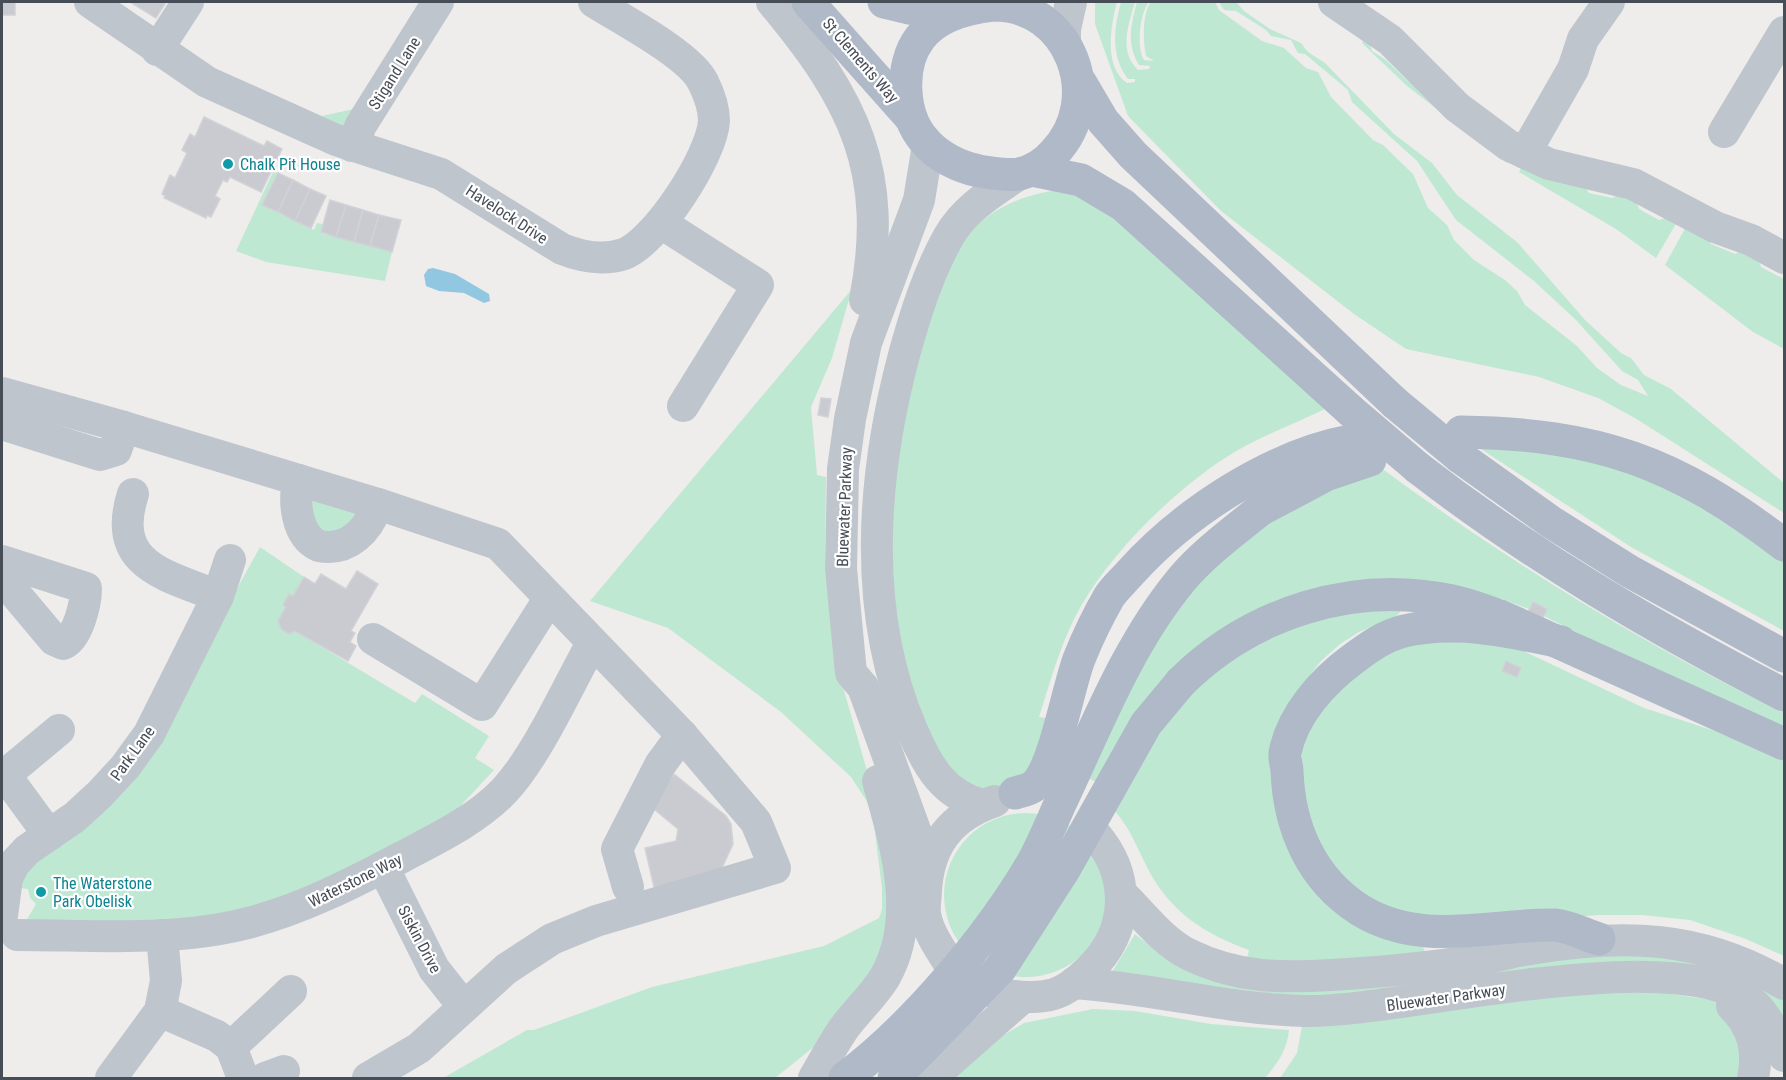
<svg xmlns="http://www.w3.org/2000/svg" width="1786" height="1080" viewBox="0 0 1786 1080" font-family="'Roboto Condensed',sans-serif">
	<rect width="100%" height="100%" fill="#efecec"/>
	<g fill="#bfe8d3" fill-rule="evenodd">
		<path d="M 1095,2 L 1117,2 C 1111,25 1103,67 1127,83 L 1135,82 L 1135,79 L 1128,79 C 1110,56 1114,27 1121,2 L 1135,2 C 1129,23 1118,51 1138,70 L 1149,69 L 1150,66 L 1139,65 C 1126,44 1131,24 1137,2 L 1149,2 C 1140,12 1136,48 1144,60 L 1154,61 L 1146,56 C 1143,42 1142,13 1151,2 L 1215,2 L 1219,10 L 1262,41 L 1284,48 L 1306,68 L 1318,72 L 1331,97 L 1373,140 L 1383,145 L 1413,174 L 1428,208 L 1447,225 L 1454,240 L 1474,260 L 1505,280 L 1517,291 L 1525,305 L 1577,346 L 1597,368 L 1621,385 L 1648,396 L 1638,380 L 1622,371 L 1576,320 L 1534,281 L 1456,220 L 1417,161 L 1352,102 L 1348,90 L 1305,54 L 1298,53 L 1291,40 L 1271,36 L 1266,30 L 1236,11 L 1224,10 L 1219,2 L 1236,2 L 1244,11 L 1270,29 L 1301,43 L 1308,52 L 1325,63 L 1394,134 L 1432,163 L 1457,195 L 1517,242 L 1585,320 L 1621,353 L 1631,358 L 1644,375 L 1671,389 L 1784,483 L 1784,513 L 1635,418 L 1598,398 L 1539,377 L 1406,349 L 1354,314 L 1221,211 L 1128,116 L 1095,24 Z"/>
		<polygon points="1367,35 1372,51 1386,60 1409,82 1422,84 1510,158 1507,163 1407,86 1362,43"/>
		<polygon points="358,108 348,127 308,119"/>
		<polygon points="1523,164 1581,181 1589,193 1612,198 1626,191 1634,194 1639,209 1659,220 1669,217 1677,222 1656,258 1616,229 1519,172"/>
		<polygon points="273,172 278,173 262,205 314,230 317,223 323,224 321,233 392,252 385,281 266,262 236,251"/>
		<path d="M 1065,189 L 1125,223 L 1329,407 C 1299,422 1266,434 1238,450 C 1180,484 1114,549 1081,606 C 1061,641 1051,680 1039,717 L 1053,719 L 1025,773 L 994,791 L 974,787 L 948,775 C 933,741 913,706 903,670 C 898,652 898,630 896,611 C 884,499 898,380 945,277 C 950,266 954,250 963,240 C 990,207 1023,194 1065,189 Z"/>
		<polygon points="1688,223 1704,230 1711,244 1735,254 1748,248 1757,255 1761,267 1784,279 1784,349 1753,332 1665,265"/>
		<polygon points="852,289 832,358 811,407 817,475 826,477 825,570 835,659 885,834 892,946 825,1038 775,1078 443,1078 527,1030 534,1030 652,987 824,946 879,918 882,909 882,888 872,809 851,777 781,712 668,628 590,601"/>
		<polygon points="1542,446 1639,469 1784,560 1784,631 1631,547 1481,449"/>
		<path d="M 1381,468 C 1508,561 1642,644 1784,713 L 1784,732 L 1734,711 L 1544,616 L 1547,609 L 1533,602 L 1529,609 L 1502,599 L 1452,587 L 1236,620 L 1200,644 L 1096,782 L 1086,777 L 1115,714 L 1182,599 L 1258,524 Z"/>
		<polygon points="309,496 346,503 359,517 325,540 304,500"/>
		<polygon points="260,547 304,577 293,596 289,594 283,605 286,607 281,623 282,630 289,634 295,631 415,703 422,694 489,736 475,758 494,770 451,816 374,863 266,907 171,923 26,921 36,904 30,898 28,889 13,887 174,703"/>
		<path d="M 1402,609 L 1397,616 L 1359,632 L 1340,644 L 1320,662 L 1295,695 L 1283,837 L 1423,947 L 1426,954 L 1323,963 L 1247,959 L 1249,950 C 1205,934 1170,912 1148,869 C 1137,848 1130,827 1113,809 L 1116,801 L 1178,703 L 1241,650 L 1320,616 Z"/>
		<path d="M 1400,636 L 1511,645 L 1644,708 L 1715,731 L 1784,761 L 1784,956 L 1746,939 L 1690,920 L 1642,915 L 1600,915 L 1454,926 L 1354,897 L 1296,811 L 1305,720 ZM 1507,661 L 1521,668 L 1517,677 L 1502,671 Z"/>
		<circle cx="1026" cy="895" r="82"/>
		<polygon points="1135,934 1164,957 1229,984 1522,964 1627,952 1693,959 1784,998 1784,1027 1693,969 1628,961 1308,998 1111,974"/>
		<polygon points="1612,984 1717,1001 1737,1018 1747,1078 1280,1078 1297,1053 1303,1021"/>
		<path d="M 1093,1009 L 1135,1011 L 1211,1024 L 1289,1030 C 1287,1050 1278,1063 1265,1078 L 952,1078 L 989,1044 L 1024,1023 Z"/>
	</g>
	<polygon fill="#91c7e0" points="433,268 455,274 489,294 490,301 484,303 464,293 439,291 426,286 424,275 428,269"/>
	<g fill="#cacbd0" stroke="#d1d2d7" stroke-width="1.5">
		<rect x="2" y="2" width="13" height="13"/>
		<polygon points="130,2 166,2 156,18"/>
		<polygon points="204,117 264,146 267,141 282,149 261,192 230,177 227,182 223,180 215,196 220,199 211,217 207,215 206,218 164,198 165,196 162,194 170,175 175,178 187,153 182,150 190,134 195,137"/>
		<polygon points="278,173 293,180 278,212 262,205"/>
		<polygon points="293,180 310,189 295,221 278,212"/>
		<polygon points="310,189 326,196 311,228 295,221"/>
		<polygon points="330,200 346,205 336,237 321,232"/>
		<polygon points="346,205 363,210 354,242 336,237"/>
		<polygon points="363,210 379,215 370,246 354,242"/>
		<polygon points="379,215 401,220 392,252 370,246"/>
		<polygon points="821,398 831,399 828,417 818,415"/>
		<polygon points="357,571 378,584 351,631 355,633 350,642 356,646 348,661 295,631 289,634 282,630 278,621 286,607 283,605 289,594 293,596 304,577 315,584 321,574 346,589"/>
		<polygon points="1533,602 1547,609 1543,618 1528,612"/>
		<polygon points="1506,661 1521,668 1517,677 1502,671"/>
		<polygon points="674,774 726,816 731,824 733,844 720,872 655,891 645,848 676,841 678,829 649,805"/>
	</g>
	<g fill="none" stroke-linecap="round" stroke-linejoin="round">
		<g stroke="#bfc5cd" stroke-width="32">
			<path d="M 90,2 L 207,82 L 336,140 L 441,174 L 562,249 C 582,257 603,261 624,254 C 656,242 712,156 714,121 C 714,108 709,94 703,82 C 690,55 621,19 594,2"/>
			<path d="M 772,2 C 854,100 890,171 865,300"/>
			<polyline points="1334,2 1390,40 1457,107 1508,145 1549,164 1633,184 1715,227 1751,240 1784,258"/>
			<polyline points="1065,42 1065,29 1071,2"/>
			<polyline points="157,50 188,2"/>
			<polyline points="1724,132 1784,32"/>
			<polyline points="352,146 361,125 438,2"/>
			<polyline points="1525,153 1573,69 1583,39 1609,2"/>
			<polyline points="661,223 758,285 683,406"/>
			<polyline points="2,393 124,427 378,504 498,544 682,735 756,822 775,868 596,921 552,939 506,969 419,1048 368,1078"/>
			<polyline points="2,424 100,455 116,450 124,427"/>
			<path d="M 299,480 C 293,500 296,536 319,546 C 349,552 368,530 378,504"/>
			<path d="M 133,494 C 110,565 165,575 218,596"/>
			<path d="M 2,561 L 86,588 C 86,603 78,638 63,644 L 54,640 L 2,578"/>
			<polyline points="373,639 482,705 549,599"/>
			<path d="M 983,805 C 943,795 927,765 912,730 C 861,613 872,475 904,355 C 915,315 928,273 949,236 C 965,208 993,192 1019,174"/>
			<polyline points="49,835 5,775 59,730"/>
			<polyline points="928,866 863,687 851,673 841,569 843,469 850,419 866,343 919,200 928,145"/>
			<polyline points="383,867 434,969 464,1007"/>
			<polyline points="628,887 617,849 660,765 682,735"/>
			<path d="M 1123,895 C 1144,916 1163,942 1190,955 C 1237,978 1281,978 1332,975 C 1381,972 1432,968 1481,959 C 1497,957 1513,951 1530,949 C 1623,933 1701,935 1784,984"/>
			<polyline points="2,916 7,878 14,864 27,850 75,817 100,794 125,767 149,734 218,596 230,560"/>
			<path d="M 17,935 C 93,935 174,942 248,923 C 302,909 353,883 402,857 C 438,838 476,820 504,791 C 537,756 568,686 592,643"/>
			<path d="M 947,960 C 938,946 928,931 925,914 C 924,906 926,898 926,890 C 929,844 951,816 995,801"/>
			<path d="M 1074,983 C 1151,988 1226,1009 1304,1011 C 1406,1013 1686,935 1758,1008 C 1770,1021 1778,1040 1784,1056"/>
			<path d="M 995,993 C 1015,996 1034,1000 1054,994 C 1067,990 1080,979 1089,970 C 1130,931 1131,876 1095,834"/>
			<path d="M 1732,1006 C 1753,1027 1759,1050 1753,1078"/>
			<polyline points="160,1011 217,1036 231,1047 243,1078"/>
			<polyline points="231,1047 291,991"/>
			<polyline points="111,1078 160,1011 166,981 162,935"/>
			<polyline points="265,1078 284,1071"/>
			<path d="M 814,1078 C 823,1063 832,1046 842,1031 C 855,1012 873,997 885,977 C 919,917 895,842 878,781"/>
			<polyline points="931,1078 1022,998"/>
		</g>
		<g stroke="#afb9c8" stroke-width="33">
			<polyline points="808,2 911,118"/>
			<polyline points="884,2 909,8 955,13"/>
			<path d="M 993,5 C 1070,4 1106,99 1054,153 C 1045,163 1033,171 1019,174 C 1006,176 992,173 979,171 C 959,167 937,156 924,140 C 902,115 899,65 920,38 C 936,16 967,8 993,5 Z"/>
			<polyline points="1080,82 1103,121 1133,155 1395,403"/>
			<polyline points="1032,170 1081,180 1123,205 1351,411"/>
			<path d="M 1461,432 C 1598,434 1676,462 1784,545"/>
			<polyline points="1460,457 1551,522 1629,571 1784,656"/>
			<path d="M 1418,468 C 1533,557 1656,629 1784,695"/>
			<polyline points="1260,510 1326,475 1370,460"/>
			<path d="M 1561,642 C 1509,631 1457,619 1404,631 C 1384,636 1369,647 1353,659 C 1323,681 1292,715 1285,753 C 1284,759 1287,766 1287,771 C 1289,827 1311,879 1360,910 C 1422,948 1488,924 1555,925 C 1569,926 1586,935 1599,939"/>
			<path d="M 1181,682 C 1252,612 1354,580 1452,601 C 1468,604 1485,611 1500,616 L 1784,744"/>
			<path d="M 1015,793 C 1021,791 1032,789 1036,784 C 1055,765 1068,688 1079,659 C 1087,639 1098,616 1109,597 C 1114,589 1123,581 1130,573 C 1184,513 1271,456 1350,441"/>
		</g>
		<g stroke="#afb9c8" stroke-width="33">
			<polyline points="1395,403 1460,457"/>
			<polyline points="1351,411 1418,468"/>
			<path d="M 845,1078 C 915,1025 990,936 1034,860 C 1043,843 1051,824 1059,806 C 1095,730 1127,645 1182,579 C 1204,553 1233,532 1260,510"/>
			<polyline points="894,1078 1000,969 1065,868 1146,724 1181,682"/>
		</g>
	</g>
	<g fill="#0f9aa8" stroke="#fff" stroke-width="2">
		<circle cx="228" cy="164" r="6"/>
		<circle cx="41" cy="892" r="6"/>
	</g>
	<g text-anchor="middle" stroke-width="4.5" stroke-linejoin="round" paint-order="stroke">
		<g font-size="16" fill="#474d57" stroke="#fff">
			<text transform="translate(861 60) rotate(49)" y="6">St Clements Way</text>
			<text transform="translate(394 73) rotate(-58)" y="6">Stigand Lane</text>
			<text transform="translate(507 214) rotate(33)" y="6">Havelock Drive</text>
			<text transform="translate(844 507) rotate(-88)" y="6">Bluewater Parkway</text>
			<text transform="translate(132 753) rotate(-54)" y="6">Park Lane</text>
			<text transform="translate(355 880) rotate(-26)" y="6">Waterstone Way</text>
			<text transform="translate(420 939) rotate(62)" y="6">Siskin Drive</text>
			<text transform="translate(1446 997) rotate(-8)" y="6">Bluewater Parkway</text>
		</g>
		<g font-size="16" fill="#0d838f" stroke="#fff" text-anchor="start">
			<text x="240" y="170">Chalk Pit House</text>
			<text x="53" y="889">The Waterstone<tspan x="53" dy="18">Park Obelisk</tspan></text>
		</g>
	</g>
	<rect width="1786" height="1080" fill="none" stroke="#474d57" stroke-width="6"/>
</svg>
